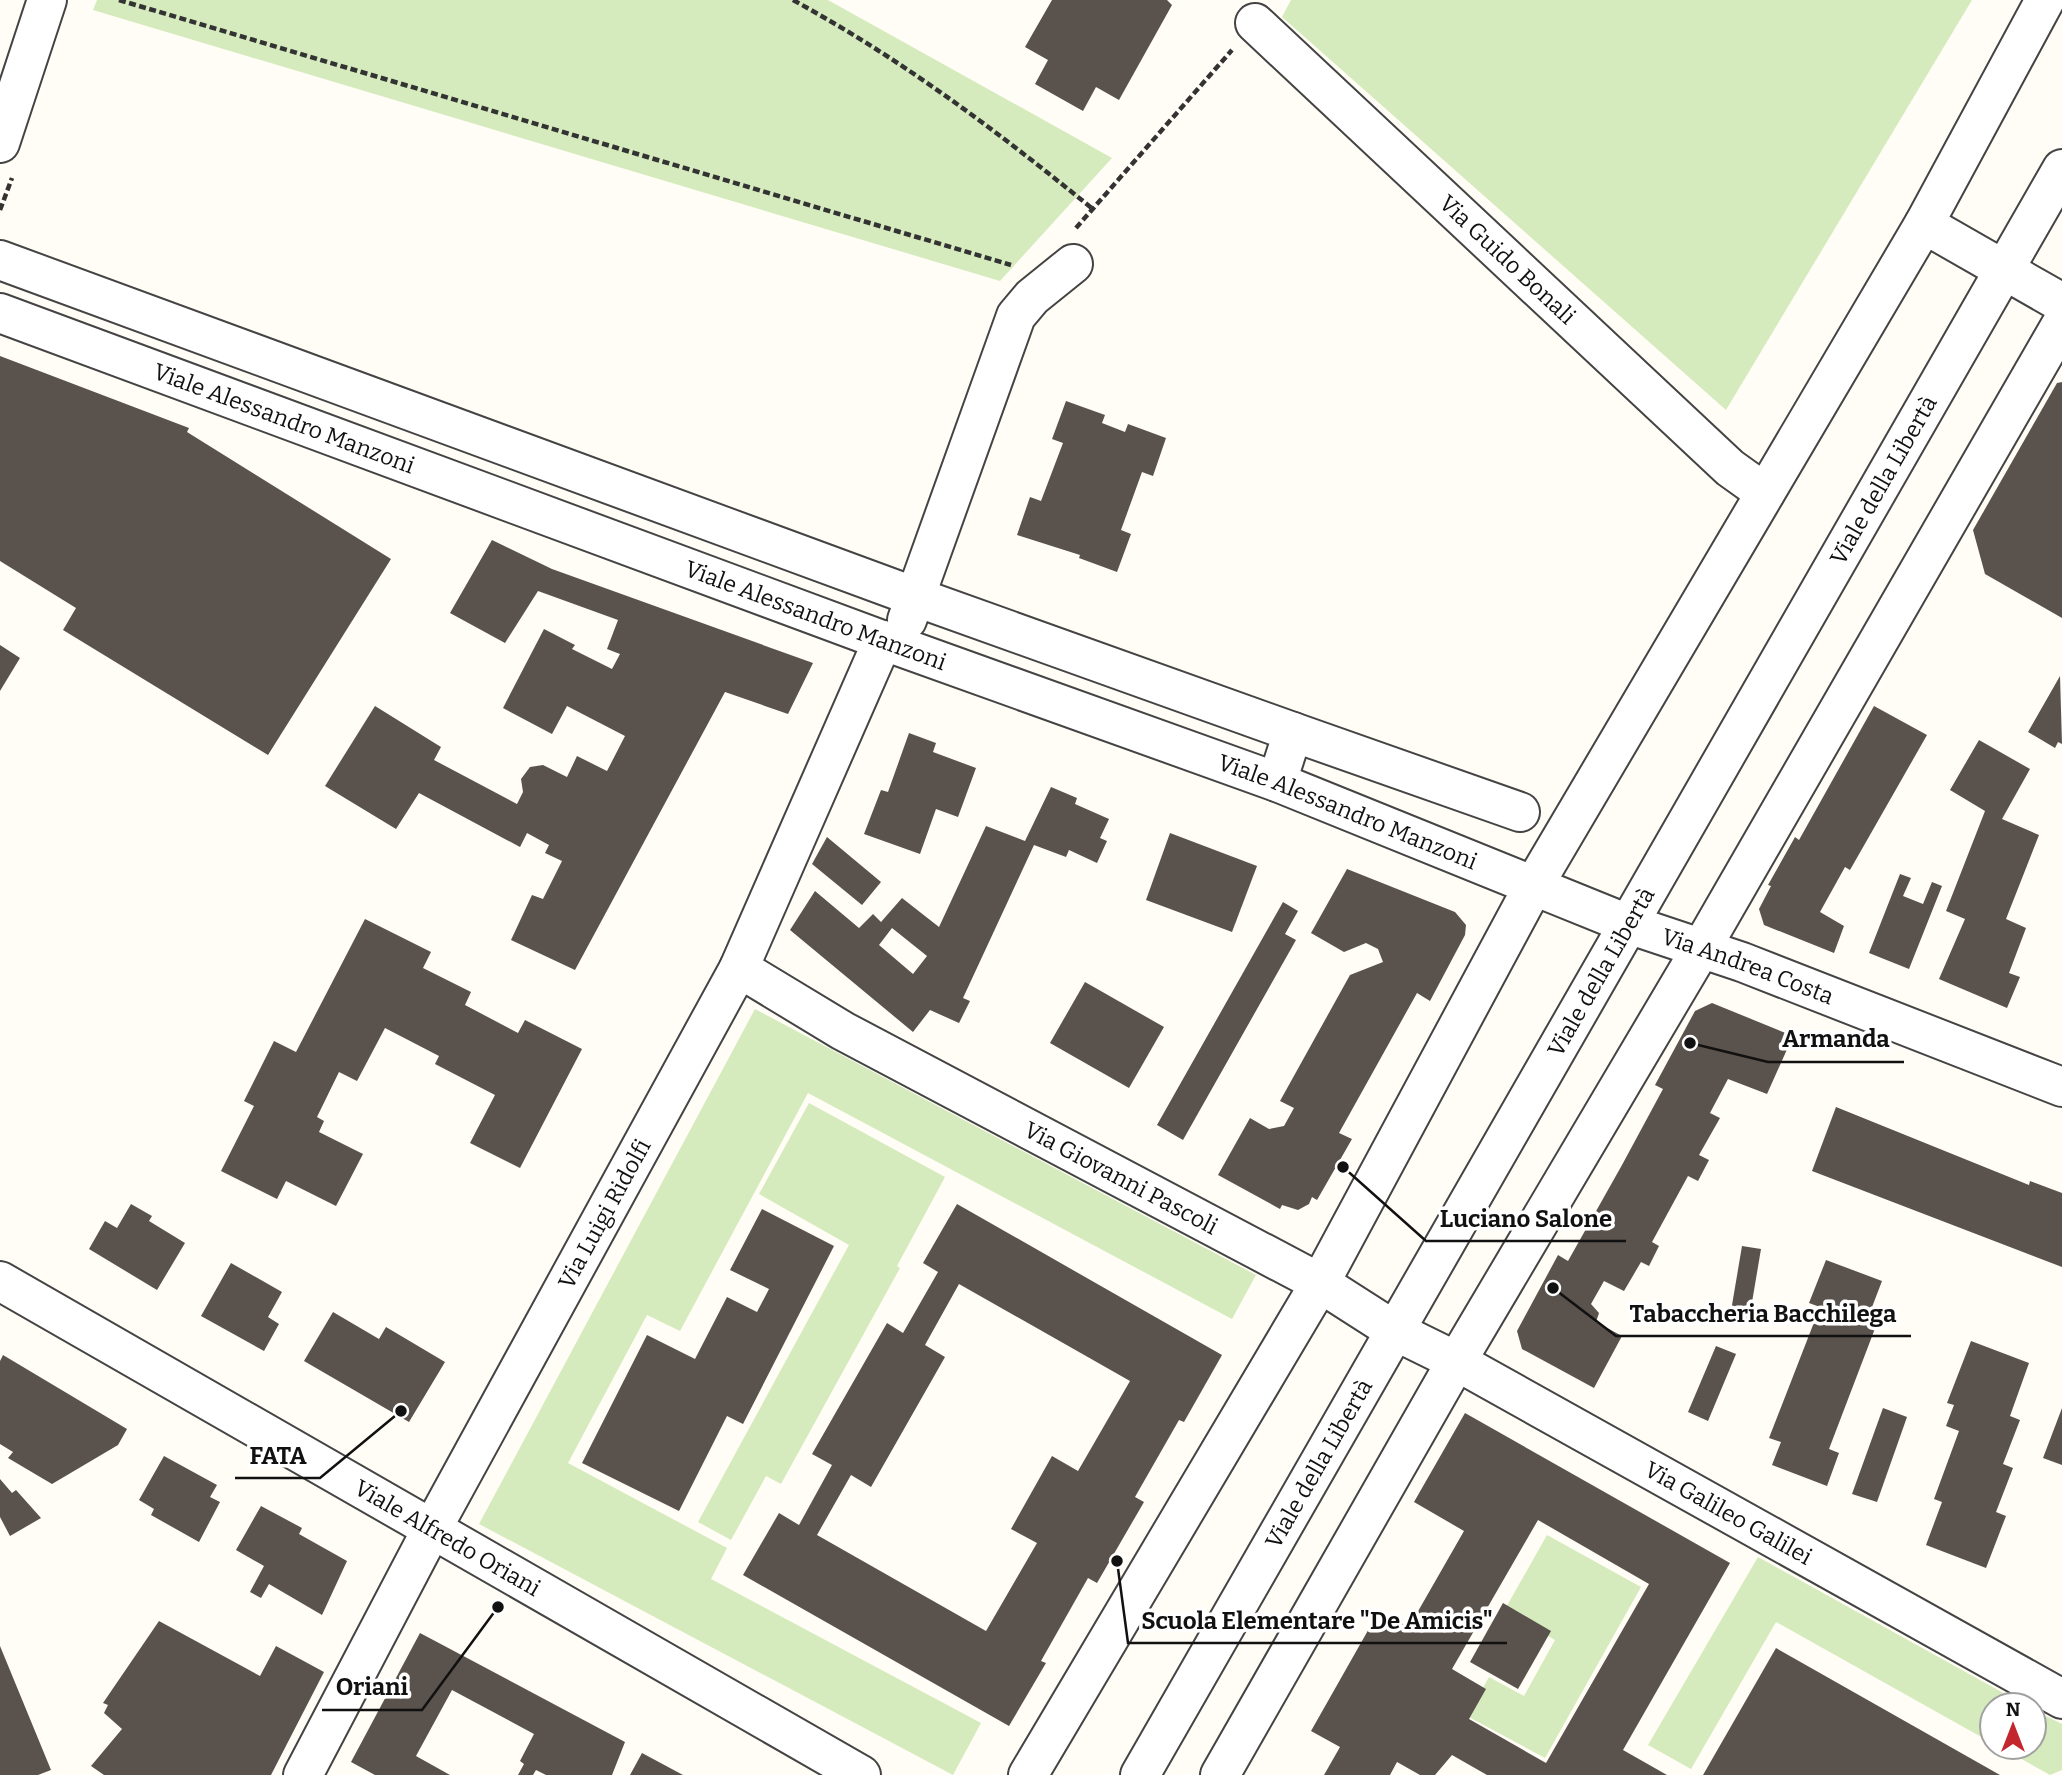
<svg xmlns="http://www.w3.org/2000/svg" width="2062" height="1775" viewBox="0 0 2062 1775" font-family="Bitter,serif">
	<rect width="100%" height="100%" fill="#fffdf5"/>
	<g fill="#d5ebbd">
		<polygon points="97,0 828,0 1112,158 1000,281 93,10"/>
		<polygon points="1291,0 1972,0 1726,410 1282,17"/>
		<polygon points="755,1009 1256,1275 1232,1319 808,1093 680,1331 647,1315 568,1463 727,1548 711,1579 981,1723 953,1775 479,1524"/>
		<polygon points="809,1103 945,1177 897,1266 900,1268 781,1484 766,1476 731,1540 698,1522 849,1245 759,1194"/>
		<polygon points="1547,1535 1641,1587 1545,1758 1467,1716 1489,1677 1524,1696 1555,1640 1504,1611"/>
		<polygon points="1758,1557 2025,1705 1992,1705 1992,1743 1776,1622 1691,1769 1648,1745"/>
		<polygon points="2034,1710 2062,1724 2062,1770 2050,1775 2000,1747 2034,1747"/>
	</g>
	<g fill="#5a524d" fill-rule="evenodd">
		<polygon points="1052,0 1167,0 1172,5 1119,100 1096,87 1083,111 1035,84 1048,60 1025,47"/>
		<polygon points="0,356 189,428 187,432 391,559 268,755 63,630 76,608 0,561"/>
		<polygon points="2062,382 2062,618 1985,574 1973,530 2057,383"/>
		<polygon points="1066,401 1105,415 1102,423 1125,432 1128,424 1166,438 1153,476 1142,472 1121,530 1131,534 1117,572 1079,558 1080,555 1017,535 1030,497 1041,501 1063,443 1052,439"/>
		<polygon points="492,540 552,569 813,663 788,714 725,692 575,970 511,940 532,895 543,899 562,861 545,853 549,845 527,833 520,847 419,793 396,829 325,786 375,706 441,747 434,760 517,804 523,792 521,779 530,767 543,765 567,777 577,756 607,771 625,736 567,706 552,734 503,708 544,629 575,645 572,649 612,669 620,654 607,649 618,620 538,591 505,643 450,613"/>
		<polygon points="0,645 20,658 0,691"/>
		<polygon points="2060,676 2062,744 2058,742 2055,748 2028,732"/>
		<polygon points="1874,706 1927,735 1850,870 1845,867 1820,912 1844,926 1834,953 1764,925 1759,909 1771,886 1768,885 1795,837 1799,840"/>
		<polygon points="909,733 936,743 933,752 976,768 958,817 936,809 920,854 864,834 881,790 888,792"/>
		<polygon points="1979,740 2030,769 2002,819 2039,835 2006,919 2026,928 2009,973 2020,977 2007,1008 1939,979 1965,919 1946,911 1985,811 1950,790"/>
		<path d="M 1051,787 L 1077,798 L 1075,804 L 1109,819 L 1100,838 L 1107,841 L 1097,863 L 1069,850 L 1066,857 L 1034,845 L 963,998 L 970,1001 L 959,1023 L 930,1010 L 913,1032 L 790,930 L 815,891 L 859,928 L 873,914 L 881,922 L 902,898 L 939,927 L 986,826 L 1025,841 ZM 892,928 L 927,956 L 913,974 L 879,945 Z"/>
		<polygon points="1170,833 1257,866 1232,932 1146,900"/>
		<polygon points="827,837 881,882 862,905 812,864"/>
		<polygon points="1347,869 1455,912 1466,925 1465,935 1430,1001 1417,993 1339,1133 1352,1139 1317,1200 1312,1197 1309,1204 1298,1210 1282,1205 1280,1209 1218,1175 1250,1118 1269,1129 1284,1126 1294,1108 1280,1101 1350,975 1383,962 1378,949 1366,943 1344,952 1311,933"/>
		<polygon points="1900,874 1911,878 1903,896 1923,904 1932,882 1942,886 1909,969 1869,953"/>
		<polygon points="1283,902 1298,911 1285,934 1296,940 1183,1140 1157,1125"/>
		<polygon points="365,919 431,952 423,968 471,992 465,1005 518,1033 525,1020 582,1049 520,1168 470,1143 495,1095 435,1064 439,1056 385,1028 357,1081 339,1072 317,1117 324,1121 319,1132 363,1154 336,1206 286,1181 277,1199 221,1171 254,1106 244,1101 274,1041 296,1052"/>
		<polygon points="1085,982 1164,1027 1129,1088 1050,1043"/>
		<polygon points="1712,1003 1793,1036 1767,1094 1728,1079 1710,1113 1720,1118 1699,1155 1709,1160 1698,1181 1688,1176 1652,1242 1659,1246 1649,1266 1641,1262 1624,1291 1604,1281 1591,1304 1599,1313 1596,1322 1622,1336 1594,1388 1522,1349 1517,1331 1558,1255 1568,1261 1622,1165 1663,1089 1655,1085 1695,1011"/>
		<polygon points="1836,1107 2029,1185 2030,1181 2062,1193 2062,1267 1812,1171"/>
		<polygon points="131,1204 152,1216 149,1221 185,1243 157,1290 89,1249 105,1221 117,1228"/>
		<path d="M 957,1204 L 1222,1355 L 1184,1422 L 1179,1420 L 1135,1497 L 1144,1502 L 1097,1583 L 1088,1578 L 1041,1661 L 1046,1663 L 1009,1726 L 743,1575 L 779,1513 L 799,1525 L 832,1465 L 812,1454 L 887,1323 L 903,1333 L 938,1272 L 923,1263 ZM 959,1284 L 1130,1381 L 1078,1471 L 1052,1456 L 1011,1529 L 1037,1543 L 986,1631 L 817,1535 L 851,1475 L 871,1487 L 945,1357 L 925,1345 Z"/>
		<polygon points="762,1209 834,1246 743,1424 727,1416 679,1511 582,1463 647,1335 695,1359 727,1297 757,1312 769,1289 730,1270"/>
		<polygon points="1742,1246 1761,1249 1749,1320 1730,1317"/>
		<polygon points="1826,1260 1882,1281 1869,1315 1879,1318 1829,1449 1839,1453 1827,1486 1772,1465 1781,1442 1769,1438 1820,1307 1809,1303"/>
		<polygon points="231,1263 282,1292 268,1317 279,1324 264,1351 201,1316"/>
		<polygon points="333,1312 379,1339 386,1327 445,1362 409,1422 304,1361"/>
		<polygon points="1971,1341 2029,1363 2010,1416 2020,1420 2003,1464 2013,1468 1996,1512 2006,1516 1986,1568 1926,1545 1942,1502 1934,1499 1959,1431 1946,1426 1954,1405 1947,1403"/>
		<polygon points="1716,1346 1736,1354 1708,1421 1688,1412"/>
		<polygon points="3,1355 127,1429 118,1445 52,1484 8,1458 13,1452 0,1444 0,1361"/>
		<polygon points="1883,1408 1907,1417 1877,1502 1852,1494"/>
		<polygon points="2062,1408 2062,1465 2043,1458"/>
		<path d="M 1465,1413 L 1730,1563 L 1623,1750 L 1667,1775 L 1487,1775 L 1452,1755 L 1435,1775 L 1420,1775 L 1397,1762 L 1390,1775 L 1324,1775 L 1340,1747 L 1311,1731 L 1379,1611 L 1409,1627 L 1464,1531 L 1414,1502 ZM 1538,1520 L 1649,1584 L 1546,1763 L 1469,1719 L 1486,1689 L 1452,1669 Z"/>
		<polygon points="164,1456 217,1485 210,1497 220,1502 199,1542 151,1515 154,1509 139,1500"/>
		<polygon points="0,1479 12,1493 16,1490 41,1518 10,1536 0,1517"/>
		<polygon points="261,1506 302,1528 299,1534 347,1561 322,1615 269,1584 261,1598 250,1592 264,1566 236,1550"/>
		<polygon points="1503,1603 1551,1631 1518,1689 1470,1662"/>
		<polygon points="159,1621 260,1676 276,1646 324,1672 271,1775 104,1775 91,1766 122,1729 104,1713 108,1705 103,1703"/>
		<polygon points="420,1633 625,1742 612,1775 546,1775 536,1770 533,1775 518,1775 524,1764 520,1761 534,1734 452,1690 416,1756 450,1775 375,1775 351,1762"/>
		<polygon points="0,1646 51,1770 38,1775 0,1775"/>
		<polygon points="1776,1648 1970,1758 2000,1775 1703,1775"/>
		<polygon points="642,1753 683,1775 630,1775"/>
	</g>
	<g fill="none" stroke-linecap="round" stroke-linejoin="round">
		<defs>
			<g id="minor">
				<path id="s1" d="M 1255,23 L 1730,468 L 1765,493"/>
				<polyline points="0,143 47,0"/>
				<polyline points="1924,224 2045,0"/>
				<polyline points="0,260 902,592 1293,732 1277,782"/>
				<path id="s2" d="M 0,313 L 898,646 L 1277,782 L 1628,924 L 1742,962 L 2062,1087"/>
				<polyline points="907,620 1016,316 1032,297 1073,264"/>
				<polyline points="1293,732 1520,812"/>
				<path id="s3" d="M 739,968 L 843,1031 L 1320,1283 L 1395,1331 L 1456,1361 L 2062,1699"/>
				<path id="s4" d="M 0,1281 L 861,1775"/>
				<path id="s5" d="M 303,1775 L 433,1527 L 739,968 L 883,640"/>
				<polyline points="1028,1775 1320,1283 1534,885 1924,224 2062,303"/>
				<path id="s6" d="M 1140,1775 L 2062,169"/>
				<polyline points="1220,1775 1445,1381 1702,947 2062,323"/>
			</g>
		</defs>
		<use href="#minor" stroke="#444" stroke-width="42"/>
		<g stroke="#333" stroke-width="4.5" stroke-dasharray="7 3.5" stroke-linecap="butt">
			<polyline points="119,0 1011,265"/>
			<path d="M 793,0 C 903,60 997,131 1094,210"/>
			<polyline points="0,210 12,178"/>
			<polyline points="1076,228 1232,50"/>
		</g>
		<use href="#minor" stroke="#fff" stroke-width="38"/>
	</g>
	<g text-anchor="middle" stroke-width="7" stroke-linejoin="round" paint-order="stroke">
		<g font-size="23" fill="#111" stroke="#fff">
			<text dy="8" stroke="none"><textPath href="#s1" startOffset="346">Via Guido Bonali</textPath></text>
			<text dy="8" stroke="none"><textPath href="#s2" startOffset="303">Viale Alessandro Manzoni</textPath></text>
			<text dy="8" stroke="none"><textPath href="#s6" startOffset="1493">Viale della Libertà</textPath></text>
			<text dy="8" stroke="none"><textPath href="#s2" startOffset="870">Viale Alessandro Manzoni</textPath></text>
			<text dy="8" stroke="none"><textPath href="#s2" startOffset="1437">Viale Alessandro Manzoni</textPath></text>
			<text dy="8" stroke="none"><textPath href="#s2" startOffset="1866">Via Andrea Costa</textPath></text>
			<text dy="8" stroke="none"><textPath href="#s6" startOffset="926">Viale della Libertà</textPath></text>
			<text dy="8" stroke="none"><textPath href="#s3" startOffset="436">Via Giovanni Pascoli</textPath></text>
			<text dy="8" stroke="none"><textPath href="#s5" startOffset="637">Via Luigi Ridolfi</textPath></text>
			<text dy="8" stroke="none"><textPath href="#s6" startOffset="359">Viale della Libertà</textPath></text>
			<text dy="8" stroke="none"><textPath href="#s3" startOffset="1130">Via Galileo Galilei</textPath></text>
			<text dy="8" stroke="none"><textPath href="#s4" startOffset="516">Viale Alfredo Oriani</textPath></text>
		</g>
	</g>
	<path fill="none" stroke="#111" stroke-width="2.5" d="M1690 1043L1768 1062H1904M1343 1167L1426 1241H1626M1553 1288L1616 1336H1911M401 1411L320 1478H235M1117 1561L1128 1643H1507M498 1607L422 1710H322"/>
	<g fill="#111" stroke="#fff" stroke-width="2.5">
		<circle cx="1690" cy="1043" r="7"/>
		<circle cx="1343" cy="1167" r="7"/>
		<circle cx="1553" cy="1288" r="7"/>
		<circle cx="401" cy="1411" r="7"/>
		<circle cx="1117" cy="1561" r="7"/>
		<circle cx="498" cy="1607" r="7"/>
	</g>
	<g font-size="24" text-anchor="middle" font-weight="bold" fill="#111" stroke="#fff" stroke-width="7" stroke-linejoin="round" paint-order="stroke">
		<text x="1836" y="1047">Armanda</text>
		<text x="1526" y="1227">Luciano Salone</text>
		<text x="1763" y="1322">Tabaccheria Bacchilega</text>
		<text x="278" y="1464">FATA</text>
		<text x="1317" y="1629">Scuola Elementare "De Amicis"</text>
		<text x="372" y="1695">Oriani</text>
	</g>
	<g transform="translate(2013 1726)"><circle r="33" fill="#ffffff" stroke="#a0a0a0" stroke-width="2"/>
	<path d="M0-5L12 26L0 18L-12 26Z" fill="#c4262e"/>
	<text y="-10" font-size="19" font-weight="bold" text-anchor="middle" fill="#111111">N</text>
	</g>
</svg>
